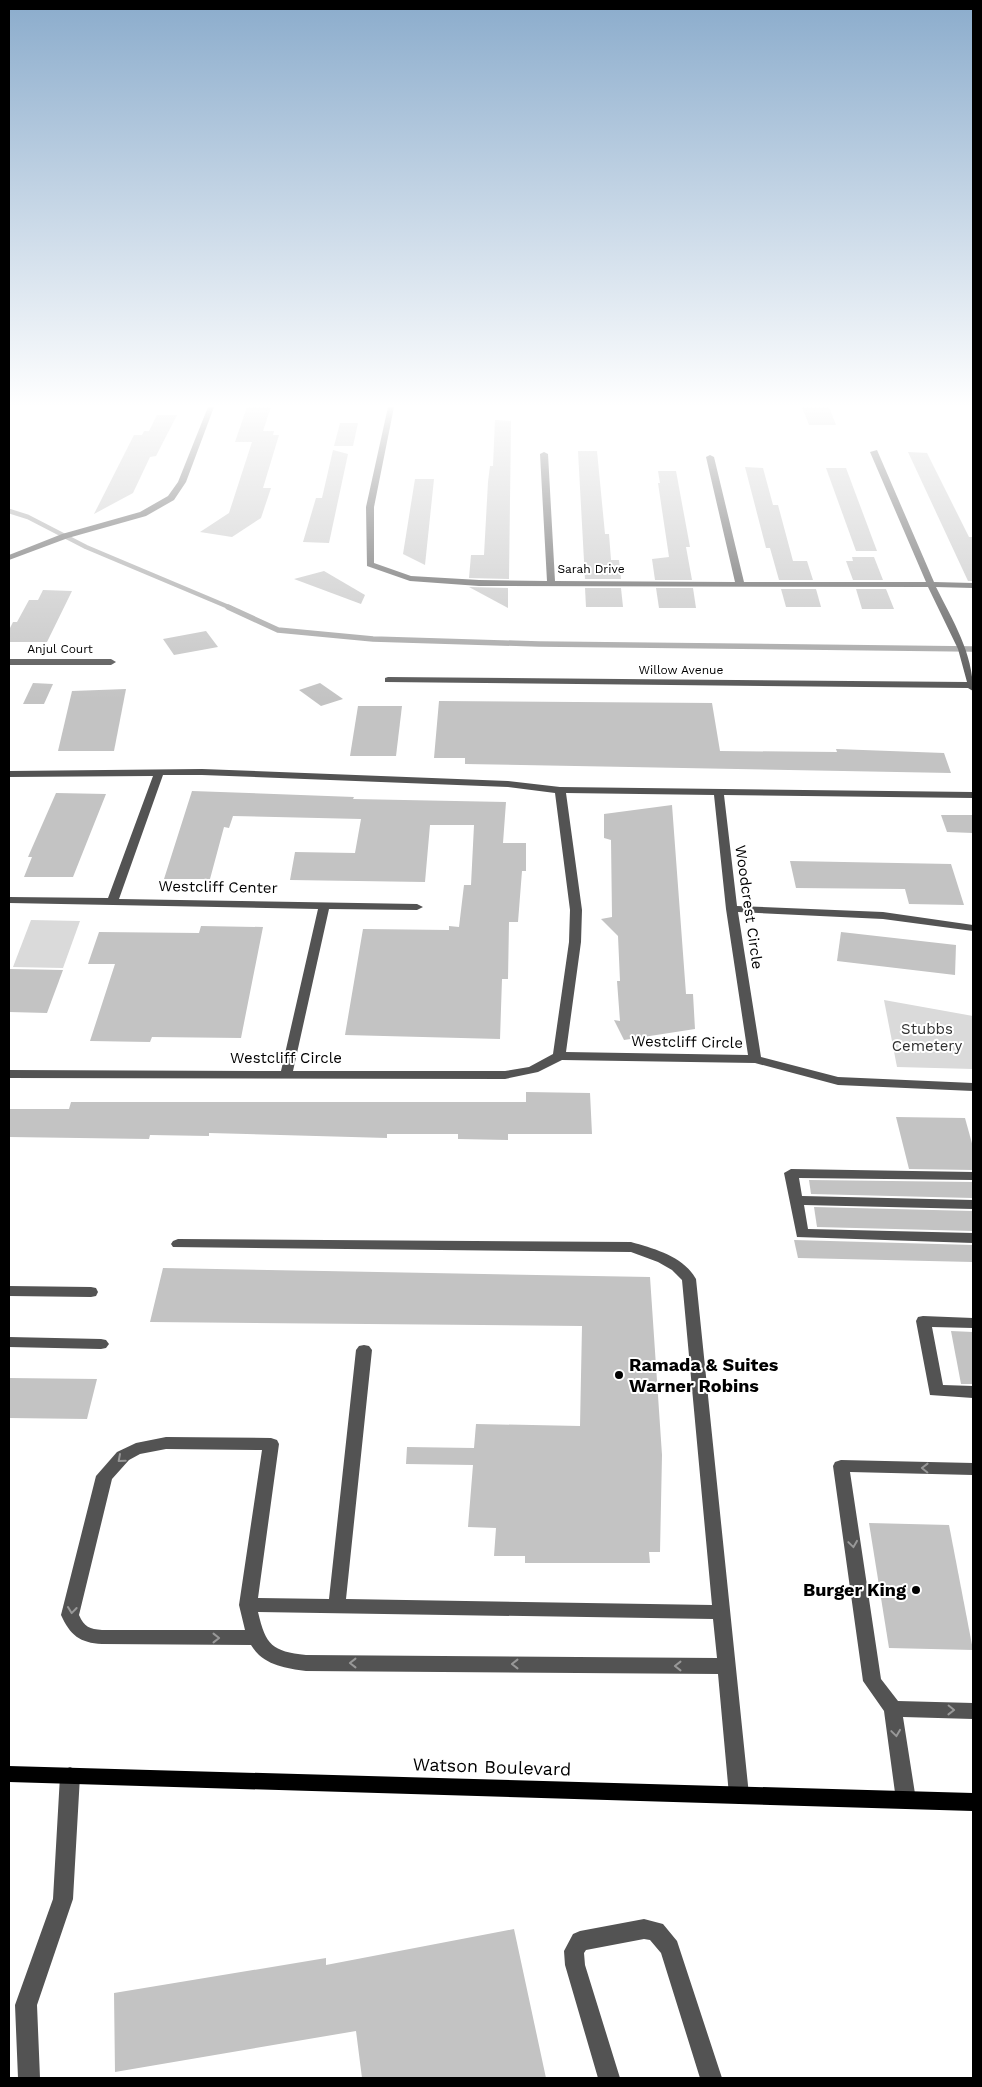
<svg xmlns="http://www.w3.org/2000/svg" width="982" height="2087" viewBox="0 0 982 2087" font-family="'Work Sans',sans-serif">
	<rect width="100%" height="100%" fill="#fff"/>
	<g fill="#dadada">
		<polygon points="31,920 80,921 63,968 13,967"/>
		<polygon points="884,1000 973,1016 973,1069 897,1067"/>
	</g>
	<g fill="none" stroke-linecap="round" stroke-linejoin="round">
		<polyline stroke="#a1a1a1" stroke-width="4.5" points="9,511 28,517 86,547 231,608"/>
		<polyline stroke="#a1a1a1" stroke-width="5.5" points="228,607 278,630 373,639 539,644 973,649"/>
	</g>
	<g fill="#c3c3c3">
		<polygon points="247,407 271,407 263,431 274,431 273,435 279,435 263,488 271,488 261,518 232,537 200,532 229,513 252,442 235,442"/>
		<polygon points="802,407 829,407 836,425 809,425"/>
		<polygon points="157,415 177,415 156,456 150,457 133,493 94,514 134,435 142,435 144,431 149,431"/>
		<polygon points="495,420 511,421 509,579 469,578 471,555 484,555 488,482 490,466 493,466"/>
		<polygon points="340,423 358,423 353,446 334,446"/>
		<polygon points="333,450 348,454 329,543 303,542 316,498 322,498"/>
		<polygon points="578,451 597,451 605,534 609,534 611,560 619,560 621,579 585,579"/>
		<polygon points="908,452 927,453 969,537 973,537 973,581 968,581"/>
		<polygon points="745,467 763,468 773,505 778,505 793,561 807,561 813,580 779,580 770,548 766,548"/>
		<polygon points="826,468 846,468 877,551 856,551"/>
		<polygon points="658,471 676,471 690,547 686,547 692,580 655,580 652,559 669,557 658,483 660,483"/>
		<polygon points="415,479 434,479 425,565 403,554"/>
		<polygon points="852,557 874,557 883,580 853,580 846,561 853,561"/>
		<polygon points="324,571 365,595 361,604 294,579"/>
		<polygon points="469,587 508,588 508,608"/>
		<polygon points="585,588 621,588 623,607 586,607"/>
		<polygon points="656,588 693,588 696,608 659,608"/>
		<polygon points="781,589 816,589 821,607 786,607"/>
		<polygon points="856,589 886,589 894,609 862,609"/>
		<polygon points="43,590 72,591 47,642 9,642 9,630 13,622 17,622 29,600 38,600"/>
		<polygon points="206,631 218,647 174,655 163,639"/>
		<polygon points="33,683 53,684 44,704 23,704"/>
		<polygon points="320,683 343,699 321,706 299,690"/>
		<polygon points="126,689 114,751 58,751 72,691"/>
		<polygon points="439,701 712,703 720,751 837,752 836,749 944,753 951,773 465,764 465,758 434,758"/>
		<polygon points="358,706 402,706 396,756 350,756"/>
		<polygon points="192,791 354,797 353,799 506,802 503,843 526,843 526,871 522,871 518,922 509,922 508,979 502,979 500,1039 345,1035 363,929 449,930 449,926 459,927 464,885 471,885 474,825 430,825 425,882 290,880 295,852 355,853 361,819 233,816 229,828 224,827 210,879 164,879"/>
		<polygon points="56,793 106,794 73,877 24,877 32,857 28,857"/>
		<polygon points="672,805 686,994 693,994 695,1029 624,1040 614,1020 620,1021 617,981 620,981 618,936 601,919 612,917 611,840 604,838 604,814"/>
		<polygon points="941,815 973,815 973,833 947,832"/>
		<polygon points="790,861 951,864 964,905 909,904 905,889 796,888"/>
		<polygon points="201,926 263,927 241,1038 152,1037 150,1042 90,1041 115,964 88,964 99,932 199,933"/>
		<polygon points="841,932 956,945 955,975 837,961"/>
		<polygon points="9,969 63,970 47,1013 9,1012"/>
		<polygon points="526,1092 590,1093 592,1134 508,1134 508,1140 458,1139 458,1134 387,1134 387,1138 209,1133 209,1136 150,1135 149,1139 9,1137 9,1109 69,1109 71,1102 526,1102"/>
		<polygon points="896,1117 965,1118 973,1147 973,1170 909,1169"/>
		<polygon points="809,1180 973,1182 973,1198 811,1194"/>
		<polygon points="814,1207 973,1211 973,1231 817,1227"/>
		<polygon points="794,1240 973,1245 973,1262 798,1258"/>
		<polygon points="163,1268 650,1277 662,1455 660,1552 649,1552 650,1563 525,1563 525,1556 494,1556 496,1528 468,1527 473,1465 406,1464 407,1447 474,1448 476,1424 580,1426 582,1326 150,1322"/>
		<polygon points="951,1331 973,1332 973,1384 961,1384"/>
		<polygon points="9,1378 97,1379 87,1419 9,1418"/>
		<polygon points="869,1523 949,1525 973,1650 889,1648"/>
		<polygon points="514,1929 546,2078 362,2078 356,2031 115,2072 114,1993 326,1958 326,1965"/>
	</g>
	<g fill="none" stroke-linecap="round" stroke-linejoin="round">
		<g fill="#535353" fill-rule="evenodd">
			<polygon points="208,407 214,407 186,482 174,500 146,516 68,538 9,560 9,555 62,534 140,512 168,496 178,482"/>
			<path d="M 388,407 L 394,407 L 374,507 L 374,563 L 411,576 L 479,580 L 547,581 L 540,454 L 544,452 L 548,454 L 555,581 L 735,582 L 706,457 L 710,455 L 714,457 L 744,582 L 926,582 L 870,452 L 877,450 L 934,582 L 973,583 L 973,588 L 936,587 C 953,621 973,653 973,691 L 968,688 L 385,682 L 385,678 L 388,677 L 967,682 L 958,649 L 928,587 L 479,586 L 410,581 L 367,566 L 366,507 Z"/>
			<polygon points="9,659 111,659 116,662 111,665 9,665"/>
			<path d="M 202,769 L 508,781 L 560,787 L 973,792 L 973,798 L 724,795 L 737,906 L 883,912 L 973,925 L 973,931 L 883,919 L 738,912 L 761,1057 L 838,1077 L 973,1083 L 973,1091 L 838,1085 L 755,1063 L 562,1060 L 538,1072 L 505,1079 L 9,1078 L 9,1070 L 281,1071 L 318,909 L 9,903 L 9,897 L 108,898 L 153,776 L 9,777 L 9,771 ZM 163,775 L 202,775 L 508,787 L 555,793 L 570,910 L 569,942 L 553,1054 L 529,1067 L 505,1071 L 293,1071 L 329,909 L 417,910 L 423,907 L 417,904 L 119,899 ZM 566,793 L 714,795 L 726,909 L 748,1055 L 566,1052 L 581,942 L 582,910 Z"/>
			<polygon points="791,1169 973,1172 973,1180 799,1178 802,1196 973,1200 973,1209 804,1205 808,1229 973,1233 973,1243 797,1237 784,1173"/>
			<path d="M 178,1239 L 631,1242 C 655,1249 683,1256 696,1279 L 749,1795 L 746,1801 L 739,1804 L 732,1801 L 729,1795 L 718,1674 L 306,1671 C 285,1668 263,1665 251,1645 L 102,1644 C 80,1643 70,1635 61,1615 L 96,1476 L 117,1452 L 136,1443 L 166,1437 L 271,1438 L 277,1440 L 279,1444 L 258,1598 L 329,1599 L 356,1350 L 359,1346 L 364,1345 L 369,1346 L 372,1350 L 346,1599 L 712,1605 L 682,1280 L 672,1270 L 658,1262 L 631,1252 L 173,1247 L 171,1244 L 173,1241 ZM 166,1449 L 262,1450 L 239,1605 L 245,1630 L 102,1630 C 90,1629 84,1627 79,1615 L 112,1479 L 129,1460 L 140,1454 ZM 258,1612 L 713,1619 L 717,1658 L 306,1655 C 272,1651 266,1646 258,1612 Z"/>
			<polygon points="9,1286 91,1287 96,1288 98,1292 96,1296 91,1297 9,1296"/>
			<polygon points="923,1316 973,1318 973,1328 932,1327 943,1385 973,1386 973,1398 930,1395 916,1321 918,1317"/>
			<polygon points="9,1337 101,1339 106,1340 109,1344 106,1348 101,1349 9,1347"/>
			<polygon points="841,1460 973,1463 973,1475 850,1472 881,1679 898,1701 973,1703 973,1719 903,1717 916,1800 913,1806 906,1809 899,1806 896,1800 884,1711 863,1681 833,1466 835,1462"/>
			<polygon points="70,1767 77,1770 80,1776 73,1899 37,2005 40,2078 18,2078 15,2005 53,1899 60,1776 63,1770"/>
			<polygon points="644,1919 663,1924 677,1941 722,2078 700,2078 661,1953 650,1940 644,1939 586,1950 584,1953 585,1965 620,2078 598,2078 565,1965 564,1951 573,1934 580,1931"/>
		</g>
		<polygon fill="#000" fill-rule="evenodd" points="9,1766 973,1793 973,1811 9,1782"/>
	</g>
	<defs><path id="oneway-chevron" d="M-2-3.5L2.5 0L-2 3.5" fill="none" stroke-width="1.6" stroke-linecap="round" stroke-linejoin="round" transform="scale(1.25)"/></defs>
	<g stroke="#989898">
		<use href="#oneway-chevron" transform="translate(121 1459) rotate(139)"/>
		<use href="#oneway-chevron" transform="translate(925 1468) rotate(-179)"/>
		<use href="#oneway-chevron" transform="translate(853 1544) rotate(82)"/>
		<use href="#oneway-chevron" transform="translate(72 1610) rotate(97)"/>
		<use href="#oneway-chevron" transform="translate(216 1638)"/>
		<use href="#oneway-chevron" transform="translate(353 1663) rotate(-180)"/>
		<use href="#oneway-chevron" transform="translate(515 1664) rotate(-180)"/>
		<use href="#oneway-chevron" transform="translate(678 1666) rotate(-180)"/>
		<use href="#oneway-chevron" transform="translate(951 1710) rotate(1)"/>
		<use href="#oneway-chevron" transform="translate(896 1733) rotate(82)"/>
	</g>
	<linearGradient id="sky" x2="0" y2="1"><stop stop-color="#8baccc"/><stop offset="0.58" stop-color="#fff"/><stop offset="1" stop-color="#fff" stop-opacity="0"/></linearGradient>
	<rect width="982" height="699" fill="url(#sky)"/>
	<g fill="#000" stroke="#fff" stroke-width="2">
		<circle cx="619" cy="1375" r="5"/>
		<circle cx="916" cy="1590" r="5"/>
	</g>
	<g text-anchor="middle" stroke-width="4" stroke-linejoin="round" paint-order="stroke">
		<g font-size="12" fill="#000" stroke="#fff">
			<text x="591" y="573">Sarah Drive</text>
			<text x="60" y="653">Anjul Court</text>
			<text x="681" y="674">Willow Avenue</text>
		</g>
		<g font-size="15" fill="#000" stroke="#fff">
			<text transform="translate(218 887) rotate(1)" y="5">Westcliff Center</text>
			<text transform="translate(749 907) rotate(82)" y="5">Woodcrest Circle</text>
			<text transform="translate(687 1042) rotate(1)" y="5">Westcliff Circle</text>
			<text x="286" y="1063">Westcliff Circle</text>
		</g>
		<g font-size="15" fill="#313131" stroke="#fff">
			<text x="927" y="1034">Stubbs<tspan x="927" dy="17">Cemetery</tspan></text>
		</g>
		<g font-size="18" font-weight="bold" fill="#000" stroke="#fff" text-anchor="start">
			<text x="629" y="1371">Ramada &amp; Suites<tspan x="629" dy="21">Warner Robins</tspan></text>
			<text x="906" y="1596" text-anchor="end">Burger King</text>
		</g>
		<g font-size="18" fill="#000" stroke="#fff">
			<text transform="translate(492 1767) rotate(2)" y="6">Watson Boulevard</text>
		</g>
	</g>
	<rect width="982" height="2087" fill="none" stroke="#000000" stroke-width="20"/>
</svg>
